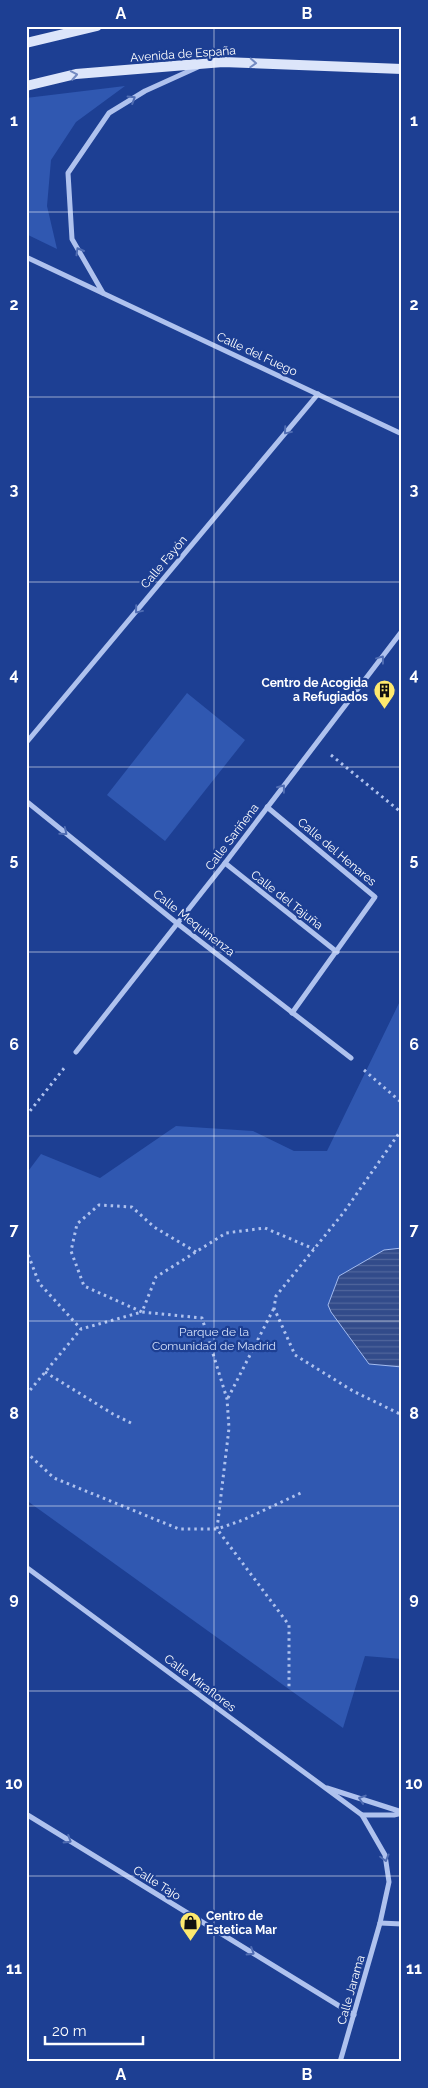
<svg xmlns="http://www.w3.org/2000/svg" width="428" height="2088" viewBox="0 0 428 2088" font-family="Raleway,sans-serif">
	<defs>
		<pattern id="water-rules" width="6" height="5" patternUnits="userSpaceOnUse" patternTransform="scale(1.25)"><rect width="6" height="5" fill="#324b8a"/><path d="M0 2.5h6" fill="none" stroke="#51669c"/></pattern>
	</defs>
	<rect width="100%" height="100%" fill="#1d3f93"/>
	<g fill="#3058b1">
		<polygon points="125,86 76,122 51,160 47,206 57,249 26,234 26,98"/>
		<polygon points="187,693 245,740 165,841 107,795"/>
		<polygon points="402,997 402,1659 365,1656 343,1728 26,1500 26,1174 41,1154 100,1178 176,1126 253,1131 294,1151 327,1151"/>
	</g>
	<polygon fill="url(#water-rules)" stroke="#a2bbf0" points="402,1248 402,1367 369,1364 331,1312 328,1305 339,1276 384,1250"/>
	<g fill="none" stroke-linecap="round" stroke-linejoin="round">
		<g stroke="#afc2ee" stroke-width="3" stroke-dasharray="2.5 4" stroke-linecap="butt">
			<polyline points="331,755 402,813"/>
			<polyline points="364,1070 402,1103"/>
			<polyline points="26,1116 65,1067"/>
			<polyline points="402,1129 344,1212 276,1296 274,1308 295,1355 353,1391 402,1415"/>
			<polyline points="26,1249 39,1283 81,1329"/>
			<polyline points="196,1252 154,1227 132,1207 99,1205 77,1224 71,1251 84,1286 142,1312 156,1277 226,1233 265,1228 314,1249"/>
			<polyline points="45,1372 113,1414 133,1424"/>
			<polyline points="26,1395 81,1329 142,1312 202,1318 227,1399 229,1428 217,1529 243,1520 303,1492"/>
			<polyline points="228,1398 274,1308"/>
			<polyline points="26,1452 54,1478 179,1529 217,1529 289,1625 289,1689"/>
		</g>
		<g stroke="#afc2ee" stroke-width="5">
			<polyline points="26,257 402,434"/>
			<polyline points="103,293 72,239 68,173 109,113 145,91 198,67"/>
			<polyline points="26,743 318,394"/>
			<polyline points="26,801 178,924 351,1058"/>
			<polyline points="267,807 375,897 292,1013"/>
			<polyline points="225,863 337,952"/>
			<polyline points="76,1052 225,863 402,631"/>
			<polyline points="26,1567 362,1815 385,1855 389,1882 380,1923 340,2062"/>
			<polyline points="327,1788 402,1812"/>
			<polyline points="26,1814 354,2015"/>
			<polyline points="362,1815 394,1815 402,1813"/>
			<polyline points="380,1923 402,1924"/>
		</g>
		<g stroke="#dce5fa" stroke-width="10">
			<polyline points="26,43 97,26"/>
			<polyline points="26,86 76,74 223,62 402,69"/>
		</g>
	</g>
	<defs><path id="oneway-chevron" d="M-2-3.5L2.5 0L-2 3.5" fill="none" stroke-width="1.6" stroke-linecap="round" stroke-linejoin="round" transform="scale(1.25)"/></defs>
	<g stroke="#738ac1">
		<use href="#oneway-chevron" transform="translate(253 63) rotate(3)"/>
		<use href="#oneway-chevron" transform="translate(74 75) rotate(-10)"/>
	</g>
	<g stroke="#506db3">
		<use href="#oneway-chevron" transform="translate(132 99) rotate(-32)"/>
		<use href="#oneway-chevron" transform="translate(79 251) rotate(-120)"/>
		<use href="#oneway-chevron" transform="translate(287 431) rotate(130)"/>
		<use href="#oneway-chevron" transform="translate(138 610) rotate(130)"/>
		<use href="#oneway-chevron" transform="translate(381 659) rotate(-53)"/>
		<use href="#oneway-chevron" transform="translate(282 788) rotate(-52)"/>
		<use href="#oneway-chevron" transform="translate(64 832) rotate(39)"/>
		<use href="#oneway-chevron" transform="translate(362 1799) rotate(-162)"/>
		<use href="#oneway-chevron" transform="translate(68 1840) rotate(32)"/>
		<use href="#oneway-chevron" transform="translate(385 1858) rotate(75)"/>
		<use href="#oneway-chevron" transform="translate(251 1952) rotate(32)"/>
	</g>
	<path fill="none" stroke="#fff" stroke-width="1" stroke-opacity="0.55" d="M 214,26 L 214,2062M 26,212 L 402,212M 26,397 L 402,397M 26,582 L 402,582M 26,767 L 402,767M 26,952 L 402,952M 26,1136 L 402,1136M 26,1321 L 402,1321M 26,1506 L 402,1506M 26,1691 L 402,1691M 26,1876 L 402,1876"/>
	<defs>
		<symbol id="building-pin" viewBox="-11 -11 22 30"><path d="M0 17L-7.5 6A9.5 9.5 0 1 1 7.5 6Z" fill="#fee96e" stroke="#1d3f93"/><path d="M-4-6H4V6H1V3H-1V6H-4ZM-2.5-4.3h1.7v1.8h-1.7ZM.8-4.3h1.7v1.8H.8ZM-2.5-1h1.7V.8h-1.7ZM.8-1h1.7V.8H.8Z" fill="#111"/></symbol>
		<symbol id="shop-pin" viewBox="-11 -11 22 30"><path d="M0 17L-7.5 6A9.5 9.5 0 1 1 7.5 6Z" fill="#fee96e" stroke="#1d3f93"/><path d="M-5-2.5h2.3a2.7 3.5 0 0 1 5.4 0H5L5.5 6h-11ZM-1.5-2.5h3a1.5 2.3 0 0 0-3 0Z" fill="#111"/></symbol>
	</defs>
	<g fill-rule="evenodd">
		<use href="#building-pin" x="372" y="678" width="25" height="34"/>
		<use href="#shop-pin" x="178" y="1910" width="25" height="34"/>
	</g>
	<g text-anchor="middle" stroke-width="4.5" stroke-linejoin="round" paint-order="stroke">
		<g font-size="12" fill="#fff" stroke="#1d3f93">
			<text transform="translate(183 54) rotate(-4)" y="4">Avenida de España</text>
			<text transform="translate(257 354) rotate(25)" y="4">Calle del Fuego</text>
			<text transform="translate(164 562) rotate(-50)" y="4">Calle Fayón</text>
			<text transform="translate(232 837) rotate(-53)" y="4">Calle Sariñena</text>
			<text transform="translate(337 852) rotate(40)" y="4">Calle del Henares</text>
			<text transform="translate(287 900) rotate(38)" y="4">Calle del Tajuña</text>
			<text transform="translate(194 923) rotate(38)" y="4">Calle Mequinenza</text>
			<text transform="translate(200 1683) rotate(37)" y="4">Calle Miraflores</text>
			<text transform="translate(157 1883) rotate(32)" y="4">Calle Tajo</text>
			<text transform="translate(351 1990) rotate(-74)" y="4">Calle Jarama</text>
		</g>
		<g font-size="12" font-weight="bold" fill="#fff" stroke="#1d3f93" text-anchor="end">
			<text x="368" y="687">Centro de Acogida<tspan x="368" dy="14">a Refugiados</tspan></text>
			<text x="206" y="1920" text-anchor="start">Centro de<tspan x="206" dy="14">Estetica Mar</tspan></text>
		</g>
		<g font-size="12" fill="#d5e1fa" stroke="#1d3f93">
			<text x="214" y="1336">Parque de la<tspan x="214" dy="14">Comunidad de Madrid</tspan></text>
		</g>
	</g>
	<rect width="428" height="2088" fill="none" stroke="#1d3f93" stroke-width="55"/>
	<path d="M45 2036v8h98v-8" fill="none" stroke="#ffffff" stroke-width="2.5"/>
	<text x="52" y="2036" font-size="15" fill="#ffffff" stroke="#1d3f93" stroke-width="4" paint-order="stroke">20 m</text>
	<rect x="28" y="28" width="372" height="2032" fill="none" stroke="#fff" stroke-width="2"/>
	<g font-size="16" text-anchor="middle" font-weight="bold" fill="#fff">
		<text x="121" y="19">A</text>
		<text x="307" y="19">B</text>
		<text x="14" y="126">1</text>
		<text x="414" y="126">1</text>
		<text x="14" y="310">2</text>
		<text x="414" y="310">2</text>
		<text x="14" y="495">3</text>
		<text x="414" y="495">3</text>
		<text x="14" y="680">4</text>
		<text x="414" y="680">4</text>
		<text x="14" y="865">5</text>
		<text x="414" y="865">5</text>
		<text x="14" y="1050">6</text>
		<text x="414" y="1050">6</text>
		<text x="14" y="1235">7</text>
		<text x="414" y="1235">7</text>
		<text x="14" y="1419">8</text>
		<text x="414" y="1419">8</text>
		<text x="14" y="1604">9</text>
		<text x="414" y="1604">9</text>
		<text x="14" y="1789">10</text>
		<text x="414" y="1789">10</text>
		<text x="14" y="1974">11</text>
		<text x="414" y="1974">11</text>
		<text x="121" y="2080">A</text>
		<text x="307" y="2080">B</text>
	</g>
</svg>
